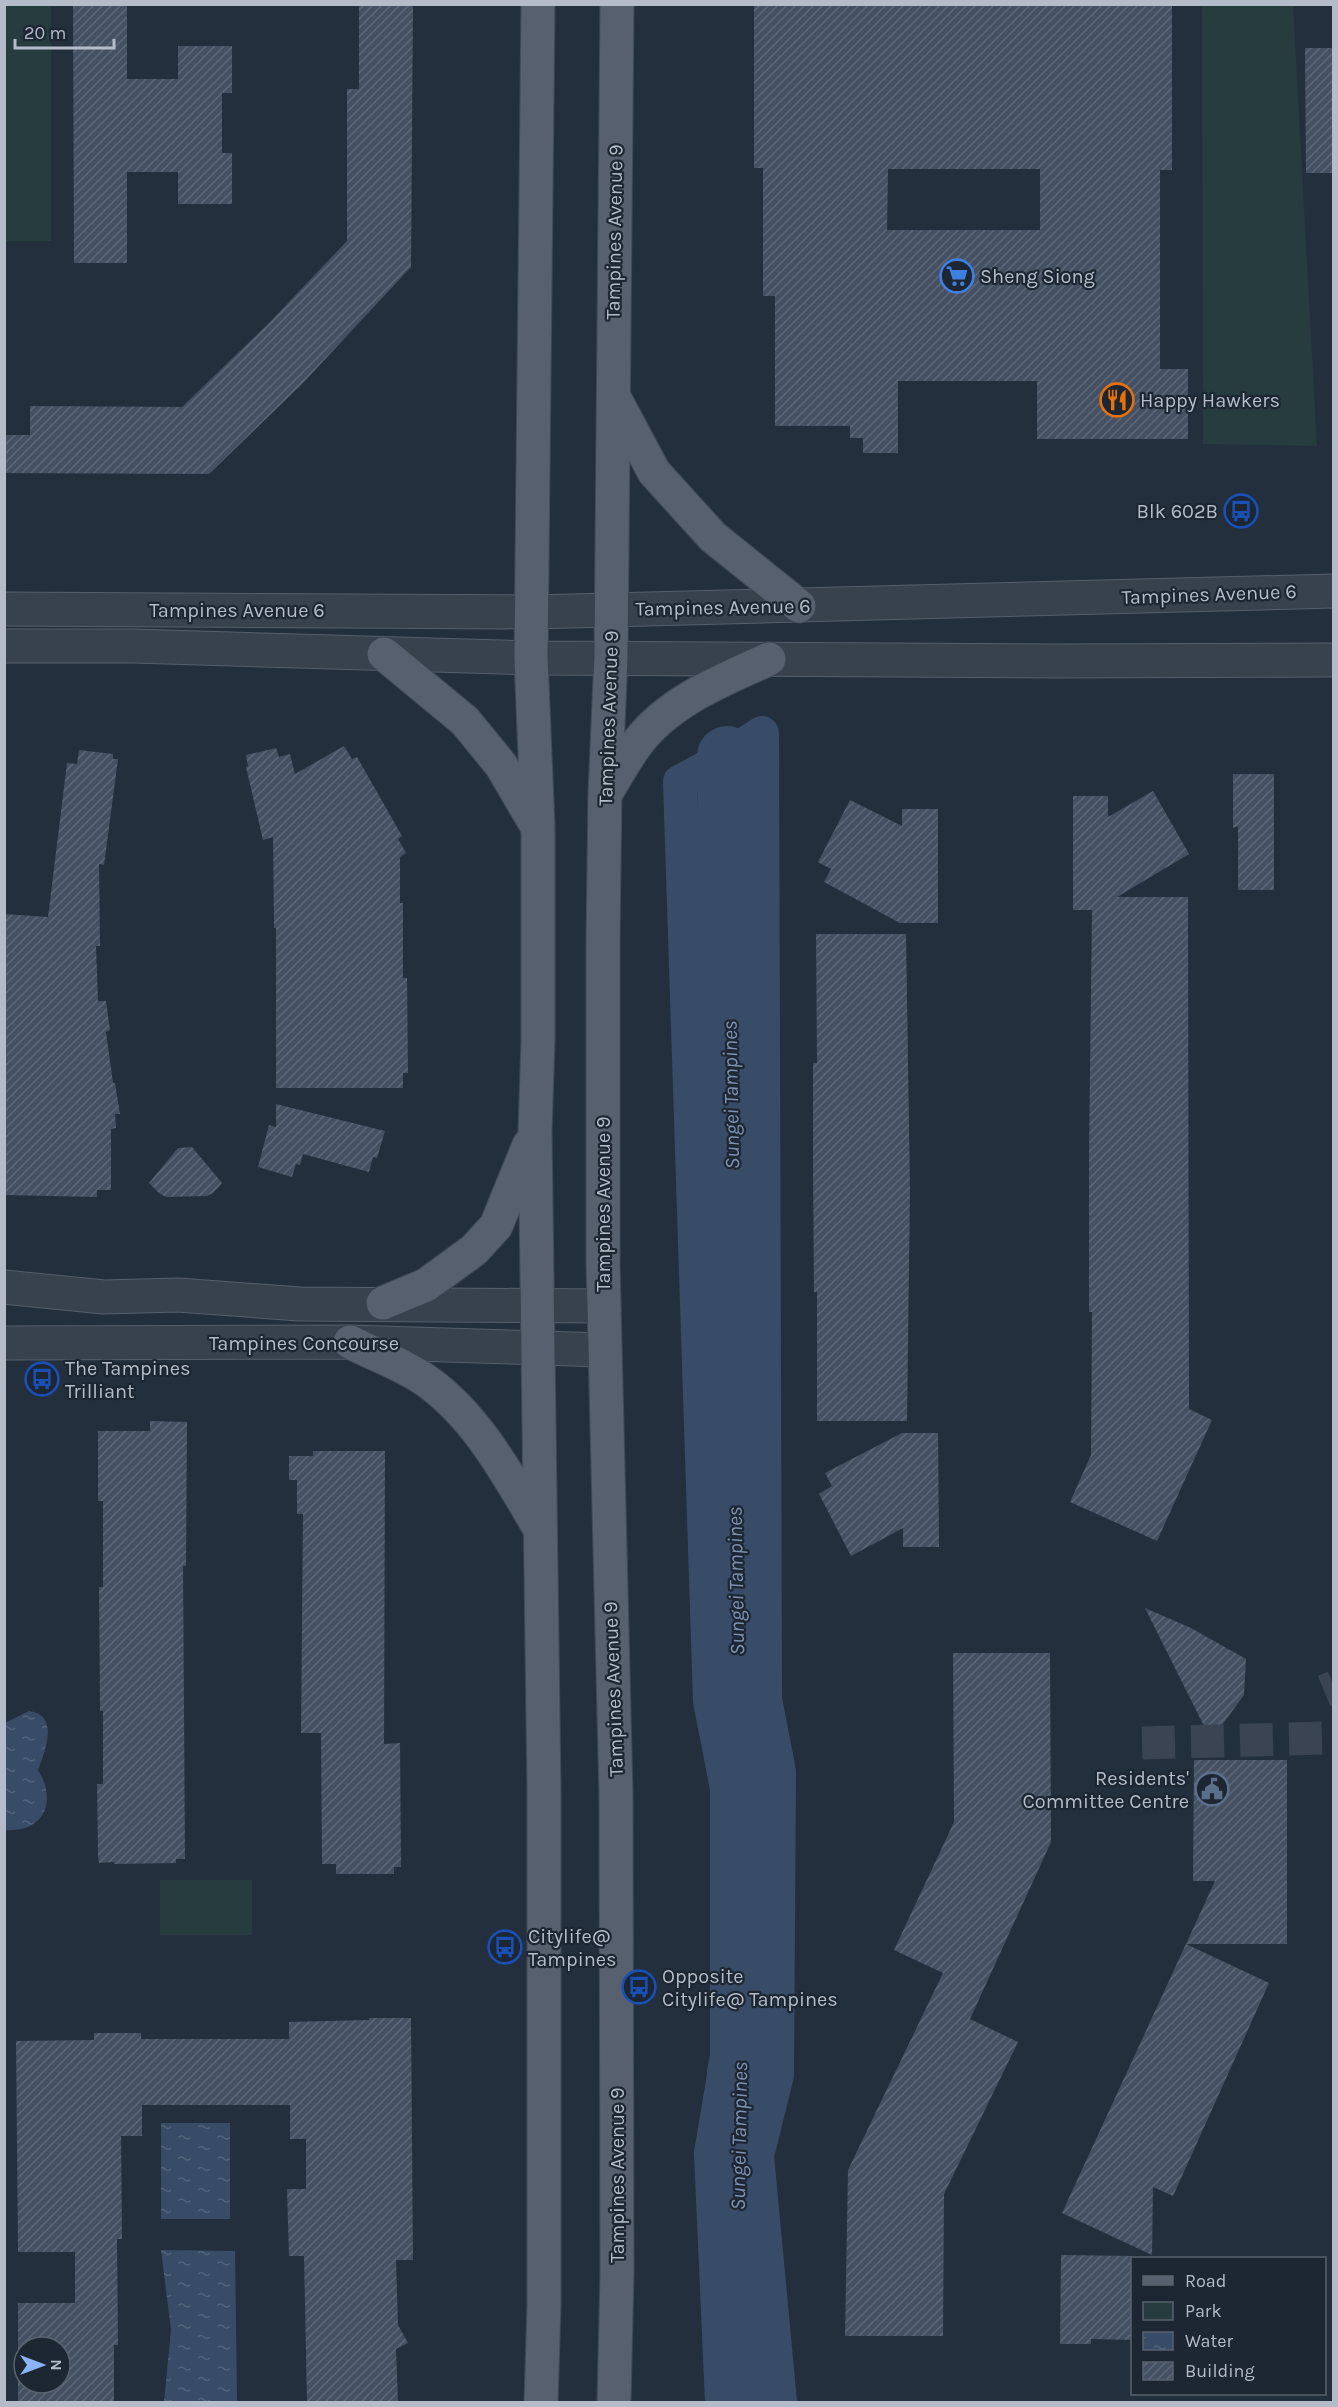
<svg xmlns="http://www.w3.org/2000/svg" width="1338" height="2407" viewBox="0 0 1338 2407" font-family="Karla,sans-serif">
	<defs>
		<pattern id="water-ripples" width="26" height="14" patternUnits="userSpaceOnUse" patternTransform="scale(1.5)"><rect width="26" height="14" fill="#394c67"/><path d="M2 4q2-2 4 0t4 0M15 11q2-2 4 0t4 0" fill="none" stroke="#53647b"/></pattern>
		<pattern id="building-hatch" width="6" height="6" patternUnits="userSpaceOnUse" patternTransform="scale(1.5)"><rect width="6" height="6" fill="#455162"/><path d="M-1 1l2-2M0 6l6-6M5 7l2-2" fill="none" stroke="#5d6877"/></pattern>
	</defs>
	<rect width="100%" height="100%" fill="#242f3e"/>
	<g fill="#263c3f">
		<polygon points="4,5 51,5 51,241 5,241"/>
		<polygon points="1202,5 1293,5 1317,446 1203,444"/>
		<polygon points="252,1880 252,1935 160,1935 160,1880"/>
	</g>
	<g fill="url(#water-ripples)">
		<path d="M 29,1711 C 60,1715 45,1751 38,1770 C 58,1802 43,1833 5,1830 L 5,1723 Z"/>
		<rect x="161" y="2123" width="69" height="96"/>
		<polygon points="161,2250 235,2251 237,2402 164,2402 171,2330"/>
	</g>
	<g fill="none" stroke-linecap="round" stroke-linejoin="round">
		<polyline stroke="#394c67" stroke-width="34" points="722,2402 711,2153 727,2058 727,1788 710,1701 680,782 727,756 762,733 765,1699 779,1772 777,2075 757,2156 780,2402"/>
		<polyline stroke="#394c67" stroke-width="60" points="727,756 737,1691 750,1775 753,1991 737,2073 737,2243 750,2402"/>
	</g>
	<g fill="url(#building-hatch)" fill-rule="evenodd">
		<polygon points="73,4 127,4 127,79 178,79 178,46 232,46 232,93 222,93 222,153 232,153 232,204 178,204 178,172 127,172 127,263 74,263"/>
		<polygon points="359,4 413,4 411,267 303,383 209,474 4,473 4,435 30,435 30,406 182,407 269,323 347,241 347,89 359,89"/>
		<path d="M 754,4 L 1172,4 L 1172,170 L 1160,170 L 1160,369 L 1188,369 L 1188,439 L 1037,439 L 1037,381 L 898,381 L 898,453 L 863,453 L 863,438 L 850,438 L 850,426 L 775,426 L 775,296 L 763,296 L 763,168 L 754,168 ZM 888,169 L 1040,169 L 1040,230 L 887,230 Z"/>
		<polygon points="1305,48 1334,48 1334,173 1306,173"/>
		<polygon points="344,746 352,759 357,757 402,836 398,839 406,853 400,857 400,903 403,903 403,978 407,978 408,1073 403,1073 403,1088 276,1088 276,928 274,928 273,837 263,840 246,767 248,766 246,755 276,748 279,757 290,754 295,774"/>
		<polygon points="79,750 113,754 113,759 118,759 104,865 99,864 100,946 96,946 98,1001 106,1001 110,1030 106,1032 113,1083 115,1083 120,1114 115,1114 116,1128 111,1129 111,1190 97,1190 97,1197 4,1195 4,914 48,917 67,763 77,764"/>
		<polygon points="1233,774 1274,774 1274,890 1238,890 1238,826 1233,828"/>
		<polygon points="1153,791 1189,854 1117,897 1188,897 1189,1409 1212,1420 1157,1541 1070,1502 1091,1455 1092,1312 1089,1312 1089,1150 1092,910 1073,910 1073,796 1108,796 1108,817"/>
		<polygon points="850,800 902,826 902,809 938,809 938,923 900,923 824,882 831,869 818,862"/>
		<polygon points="816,934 906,934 910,1190 907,1421 817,1421 817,1292 814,1292 813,1165 813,1063 817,1063"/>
		<polygon points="276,1104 385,1131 377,1158 373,1157 369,1172 303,1154 300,1165 296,1164 292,1177 258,1167 269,1125 276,1127"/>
		<polygon points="192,1147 222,1183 213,1193 207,1196 166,1197 160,1194 149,1183 178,1148"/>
		<polygon points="150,1421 187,1422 186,1566 183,1566 185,1859 176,1859 176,1863 114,1864 114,1862 99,1863 98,1856 97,1784 103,1784 103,1711 100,1711 99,1587 103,1587 103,1501 98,1501 98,1431 150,1431"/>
		<polygon points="902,1433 938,1433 939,1547 903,1547 903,1528 851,1556 819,1494 832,1486 825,1473"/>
		<polygon points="313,1451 385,1451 384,1744 400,1743 401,1867 394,1867 394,1874 336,1874 336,1864 322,1864 321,1733 301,1733 303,1514 297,1514 297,1480 289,1480 289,1456 313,1456"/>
		<polygon points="1145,1608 1191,1628 1246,1659 1244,1695 1211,1740"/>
		<polygon points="953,1653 1050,1653 1051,1842 970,2019 1018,2042 944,2194 943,2336 845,2336 848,2170 943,1973 894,1950 954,1822"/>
		<polygon points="1194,1760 1287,1760 1287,1944 1186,1944 1215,1881 1193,1881"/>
		<polygon points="1186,1944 1269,1983 1173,2196 1153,2187 1152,2255 1062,2213"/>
		<path d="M 369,2018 L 411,2018 L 413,2260 L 396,2260 L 398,2325 L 408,2343 L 396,2349 L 398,2403 L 307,2403 L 304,2256 L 289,2256 L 287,2189 L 306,2189 L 306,2139 L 290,2139 L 290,2105 L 142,2105 L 142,2136 L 121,2136 L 122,2239 L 117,2239 L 118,2345 L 114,2345 L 114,2403 L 18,2403 L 18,2303 L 75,2303 L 75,2252 L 18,2252 L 16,2041 L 94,2040 L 94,2033 L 141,2033 L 141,2039 L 289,2039 L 289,2022 L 369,2020 ZM 24,2347 L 60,2347 L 60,2383 L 24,2383 Z"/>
		<polygon points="1061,2255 1132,2256 1132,2340 1091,2339 1091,2344 1060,2344"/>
	</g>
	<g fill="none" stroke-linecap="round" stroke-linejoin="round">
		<g stroke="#3a4453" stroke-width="33" stroke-dasharray="33 16" stroke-linecap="butt">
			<polyline points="1324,1691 1334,1687"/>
			<polyline points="1142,1743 1326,1738"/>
		</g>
		<defs>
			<g id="minor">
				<polyline points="4,609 532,612 1334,591"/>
				<polyline points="4,646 133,646 531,658 1057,661 1334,660"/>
				<polyline points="4,1287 104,1297 178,1295 299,1304 603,1306"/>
				<polyline points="4,1343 350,1342 604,1350"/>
			</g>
			<g id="major">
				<polyline points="538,4 531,658 538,827 538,1040 535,1131 544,1790 544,2305 541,2402"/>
				<polyline points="614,397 654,472 713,537 799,606"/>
				<polyline points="384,654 465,721 501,765 535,823"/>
				<path d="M 606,793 C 616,777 625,760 636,745 C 667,702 722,680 769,659"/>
				<polyline points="383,1303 426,1285 474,1250 496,1226 529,1145"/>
				<path d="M 350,1342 C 375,1355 405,1365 428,1382 C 478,1418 509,1477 540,1529"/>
				<polyline points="614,2402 617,2273 616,1795 603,1263 603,939 605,794 611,656 617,4"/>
			</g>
		</defs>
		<use href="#minor" stroke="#565f6c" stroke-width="35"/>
		<use href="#major" stroke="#414a57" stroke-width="35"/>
		<use href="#minor" stroke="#38414e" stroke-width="33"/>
		<use href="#major" stroke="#56606e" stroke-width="33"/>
	</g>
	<defs>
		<symbol id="supermarket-ring" viewBox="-11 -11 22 22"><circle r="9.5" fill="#1d2633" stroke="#3f7fe0" stroke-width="1.5"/><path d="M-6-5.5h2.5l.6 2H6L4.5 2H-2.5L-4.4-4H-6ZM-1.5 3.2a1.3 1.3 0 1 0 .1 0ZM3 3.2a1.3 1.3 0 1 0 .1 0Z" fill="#3f7fe0"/></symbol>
		<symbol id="restaurant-ring" viewBox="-11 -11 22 22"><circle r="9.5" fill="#1d2633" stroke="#e8710a" stroke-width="1.5"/><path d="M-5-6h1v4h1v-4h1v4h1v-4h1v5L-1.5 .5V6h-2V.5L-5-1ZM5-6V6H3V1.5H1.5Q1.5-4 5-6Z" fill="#e8710a"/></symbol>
		<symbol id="bus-ring" viewBox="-11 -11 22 22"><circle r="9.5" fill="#1d2633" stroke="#1a4fb4" stroke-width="1.5"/><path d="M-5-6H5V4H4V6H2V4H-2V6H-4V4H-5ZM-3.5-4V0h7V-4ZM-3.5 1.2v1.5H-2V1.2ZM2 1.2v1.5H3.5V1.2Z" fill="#1a4fb4"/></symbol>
		<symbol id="civic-ring" viewBox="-11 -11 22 22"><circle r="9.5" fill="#1d2633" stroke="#5c6f8a" stroke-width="1.5"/><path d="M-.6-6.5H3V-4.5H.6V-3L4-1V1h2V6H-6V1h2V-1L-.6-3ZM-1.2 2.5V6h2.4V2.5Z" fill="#5c6f8a"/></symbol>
	</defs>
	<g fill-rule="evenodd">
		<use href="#supermarket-ring" x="938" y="257" width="38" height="38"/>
		<use href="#restaurant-ring" x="1098" y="381" width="38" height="38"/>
		<use href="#bus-ring" x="1222" y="492" width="38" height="38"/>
		<use href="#bus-ring" x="23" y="1360" width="38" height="38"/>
		<use href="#civic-ring" x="1193" y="1770" width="38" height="38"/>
		<use href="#bus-ring" x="486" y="1928" width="38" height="38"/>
		<use href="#bus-ring" x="620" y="1968" width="38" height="38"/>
	</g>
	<g text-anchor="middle" stroke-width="4.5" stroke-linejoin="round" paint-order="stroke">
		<g font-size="20" fill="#b4bcc9" stroke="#1d2633">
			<text transform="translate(614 232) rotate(-89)" y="7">Tampines Avenue 9</text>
			<text transform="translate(1209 594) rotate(-2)" y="7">Tampines Avenue 6</text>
			<text transform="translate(723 607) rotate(-1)" y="7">Tampines Avenue 6</text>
			<text x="237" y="617">Tampines Avenue 6</text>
			<text transform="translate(608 718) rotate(-88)" y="7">Tampines Avenue 9</text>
			<text transform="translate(603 1204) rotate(-90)" y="7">Tampines Avenue 9</text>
			<text x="304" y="1350">Tampines Concourse</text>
			<text transform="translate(613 1689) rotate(-92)" y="7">Tampines Avenue 9</text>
			<text transform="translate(617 2175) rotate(-90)" y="7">Tampines Avenue 9</text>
		</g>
		<g font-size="20" fill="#b4bcc9" stroke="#1d2633" text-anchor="start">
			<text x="980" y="283">Sheng Siong</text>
			<text x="1140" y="407">Happy Hawkers</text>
			<text x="1218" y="518" text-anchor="end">Blk 602B</text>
			<text x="65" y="1375">The Tampines<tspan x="65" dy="23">Trilliant</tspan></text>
			<text x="1189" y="1785" text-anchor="end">Residents'<tspan x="1189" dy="23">Committee Centre</tspan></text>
			<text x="528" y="1943">Citylife@<tspan x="528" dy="23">Tampines</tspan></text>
			<text x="662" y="1983">Opposite<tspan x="662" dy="23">Citylife@ Tampines</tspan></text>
		</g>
		<g font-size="21" font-style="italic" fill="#7c92b1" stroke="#1d2633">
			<text transform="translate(731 1095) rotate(-91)" y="7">Sungei Tampines</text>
			<text transform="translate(736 1581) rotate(-91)" y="7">Sungei Tampines</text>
			<text transform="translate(739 2136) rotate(-89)" y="7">Sungei Tampines</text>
		</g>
	</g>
	<rect width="1338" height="2407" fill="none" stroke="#b4bcc9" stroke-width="12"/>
	<rect x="1131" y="2257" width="195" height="138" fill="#1d2633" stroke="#59626f" stroke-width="1.5"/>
	<rect x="1143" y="2276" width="30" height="9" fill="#56606e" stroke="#59626f" stroke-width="1.5"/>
	<text x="1185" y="2287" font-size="18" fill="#b4bcc9">Road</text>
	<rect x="1143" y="2302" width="30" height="18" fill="#263c3f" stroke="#59626f" stroke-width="1.5"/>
	<text x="1185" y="2317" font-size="18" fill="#b4bcc9">Park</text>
	<rect x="1143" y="2332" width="30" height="18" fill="url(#water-ripples)" stroke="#59626f" stroke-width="1.5"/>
	<text x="1185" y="2347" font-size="18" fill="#b4bcc9">Water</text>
	<rect x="1143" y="2362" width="30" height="18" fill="url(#building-hatch)" stroke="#59626f" stroke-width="1.5"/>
	<text x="1185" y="2377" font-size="18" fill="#b4bcc9">Building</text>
	<g transform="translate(42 2365) rotate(90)"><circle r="28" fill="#1d2633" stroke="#59626f" stroke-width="1.5"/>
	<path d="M0-4.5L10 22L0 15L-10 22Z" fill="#8ab4f8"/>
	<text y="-9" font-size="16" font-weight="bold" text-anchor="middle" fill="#b4bcc9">N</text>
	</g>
	<path d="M15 39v9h99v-9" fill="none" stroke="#b4bcc9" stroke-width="3"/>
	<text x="24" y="39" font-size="18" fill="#b4bcc9" stroke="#1d2633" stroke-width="4.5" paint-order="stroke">20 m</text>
</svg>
